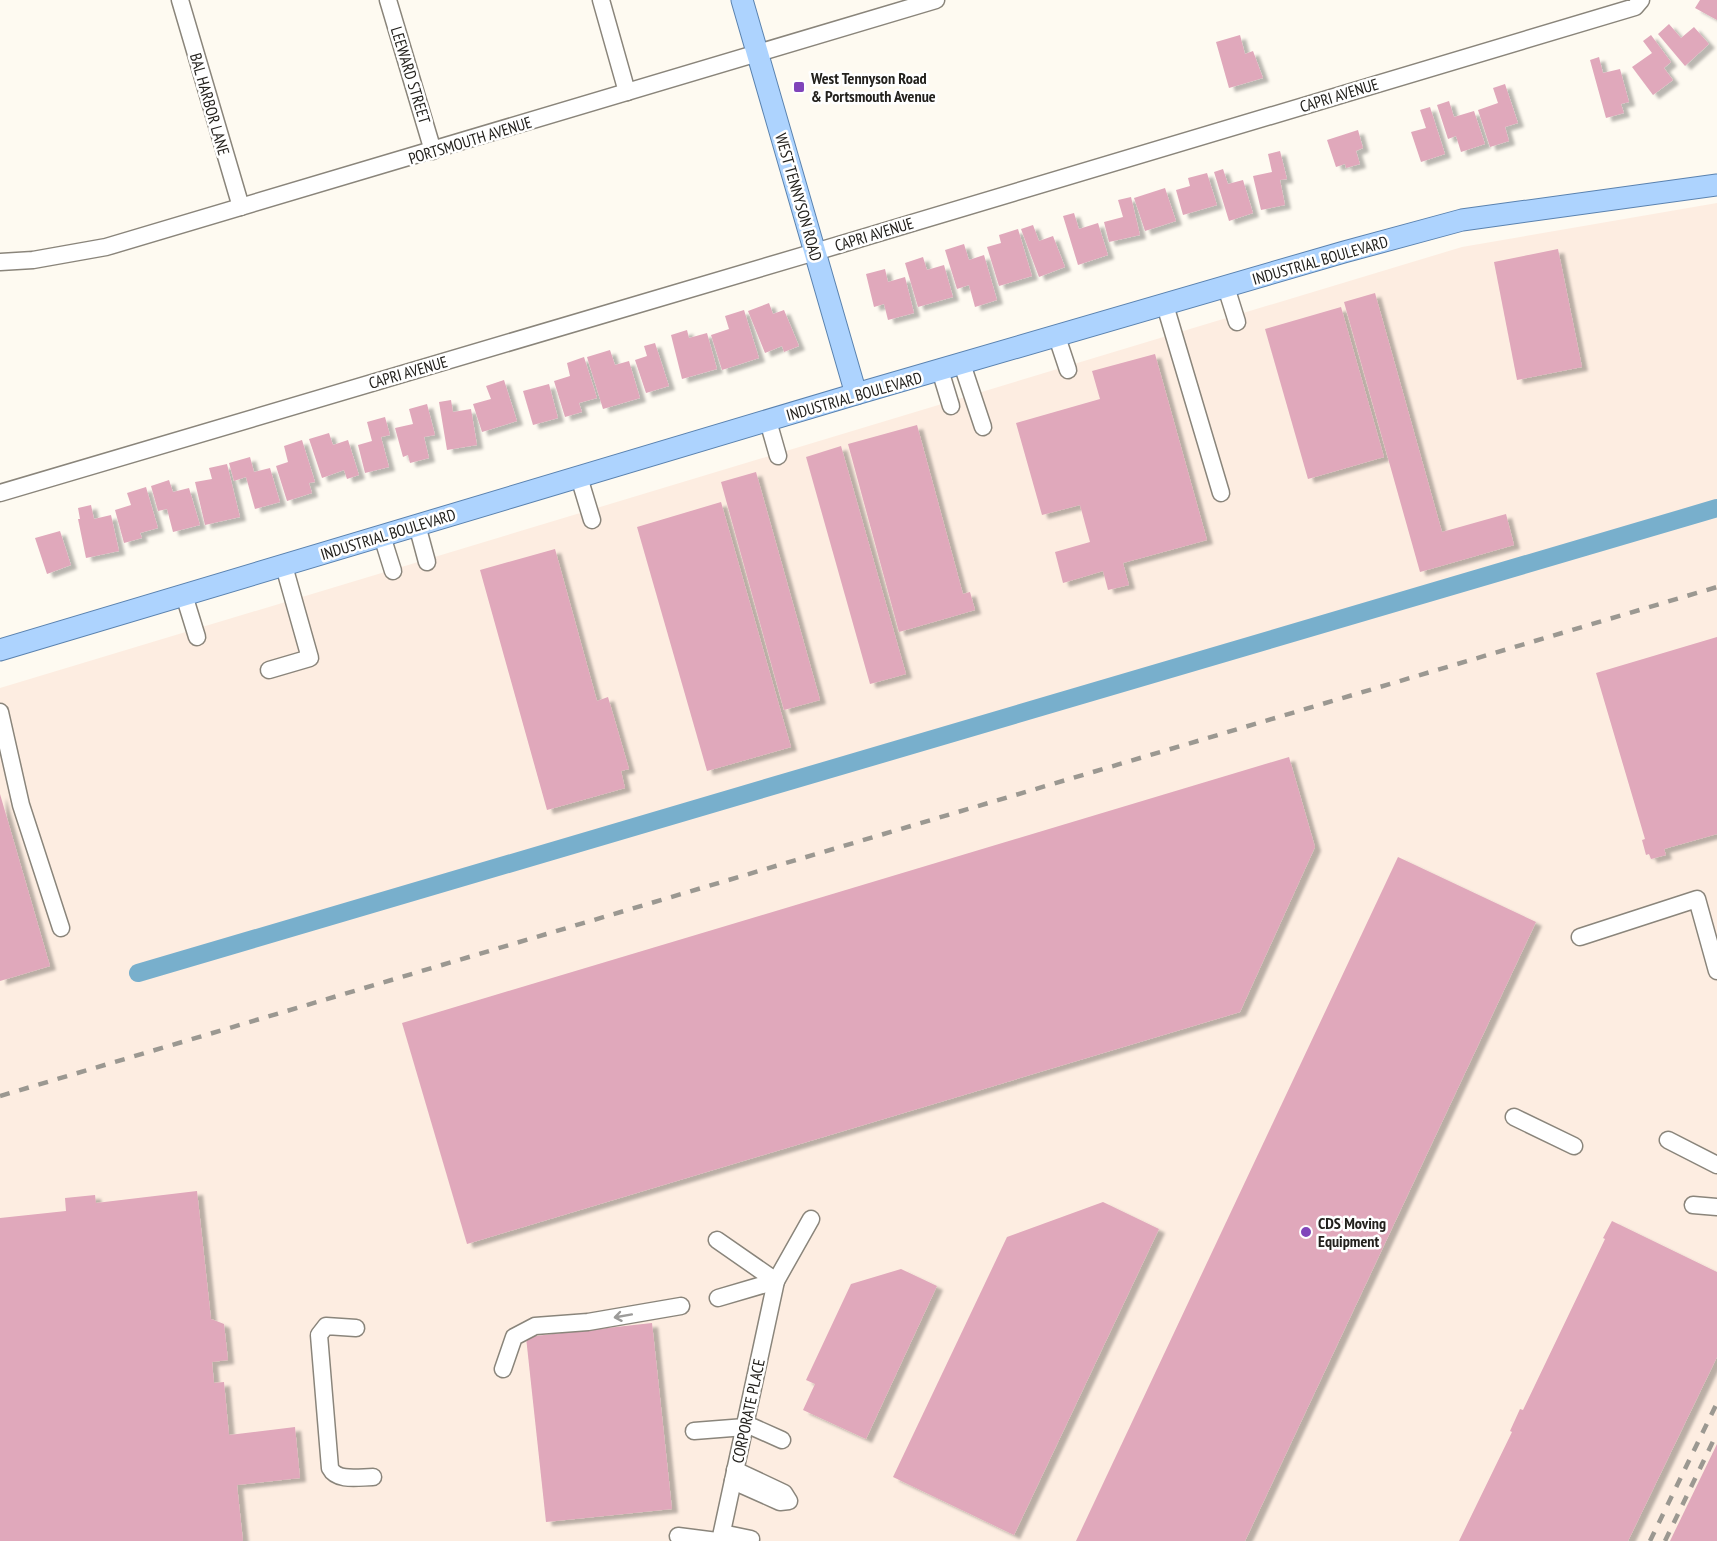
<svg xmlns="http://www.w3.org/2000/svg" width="1717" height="1541" viewBox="0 0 1717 1541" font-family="'PT Sans Narrow',sans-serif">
	<defs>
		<filter id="shadow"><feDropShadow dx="6" dy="4" stdDeviation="1.5" flood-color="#0004"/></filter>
	</defs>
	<rect width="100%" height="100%" fill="#fefaf1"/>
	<polygon fill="#fdede1" points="1717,203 1717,1541 0,1541 0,688 1462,247"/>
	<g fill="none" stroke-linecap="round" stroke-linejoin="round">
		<polyline stroke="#78afcc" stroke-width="18" points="138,973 1717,508"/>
	</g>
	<g fill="#e0a8bb" filter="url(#shadow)">
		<polygon points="1700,0 1717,0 1717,20 1695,8"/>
		<polygon points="1669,24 1681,38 1694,27 1709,44 1685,66 1658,34"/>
		<polygon points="1240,35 1245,54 1253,51 1263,78 1229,88 1216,42"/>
		<polygon points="1651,35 1671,62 1664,68 1673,80 1653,95 1632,67 1652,53 1643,41"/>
		<polygon points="1599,57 1603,73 1620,69 1629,102 1621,104 1624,113 1606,118 1590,60"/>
		<polygon points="1505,84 1518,123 1505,127 1509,141 1490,147 1478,110 1498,103 1493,88"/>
		<polygon points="1449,101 1454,117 1474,111 1485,144 1461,152 1456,136 1448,139 1437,105"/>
		<polygon points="1430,107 1445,154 1421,162 1411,132 1426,128 1420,110"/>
		<polygon points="1358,130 1363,148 1356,151 1360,164 1346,168 1345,164 1336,167 1327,140"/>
		<polygon points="1280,151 1287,179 1280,180 1285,205 1261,210 1253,176 1272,172 1268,154"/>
		<polygon points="1223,169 1228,184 1243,180 1253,213 1229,221 1214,172"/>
		<polygon points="1207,173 1217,205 1183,215 1176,190 1190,186 1188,178"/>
		<polygon points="1165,188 1176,221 1145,231 1134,198"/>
		<polygon points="1131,197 1140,235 1109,242 1104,222 1123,217 1118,200"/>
		<polygon points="1074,213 1079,229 1098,223 1108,255 1078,265 1063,216"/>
		<polygon points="1033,225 1039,241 1053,236 1065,267 1039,277 1021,229"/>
		<polygon points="1018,229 1032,276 999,286 987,247 1001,243 999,235"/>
		<polygon points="964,244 969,260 984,255 997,300 975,307 969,285 957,289 945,250"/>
		<polygon points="1558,249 1582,367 1517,380 1494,262"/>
		<polygon points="923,257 927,270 944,265 953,297 918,307 905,263"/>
		<polygon points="885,269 888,282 905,277 914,313 888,320 884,304 874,307 866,274"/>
		<polygon points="1375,293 1442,532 1506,514 1514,545 1420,572 1344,302"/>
		<polygon points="769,303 773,314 784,310 799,346 784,352 782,346 765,353 748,311"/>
		<polygon points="1341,307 1384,457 1308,479 1265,329"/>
		<polygon points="744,310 759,358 722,370 711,335 729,329 725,316"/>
		<polygon points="687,330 689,338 707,333 717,369 682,379 671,335"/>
		<polygon points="655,343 669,386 646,393 635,360 647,356 644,346"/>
		<polygon points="610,350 615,365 629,361 640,398 603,409 587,357"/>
		<polygon points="1155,354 1207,540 1123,563 1129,585 1108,590 1103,571 1063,583 1055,552 1090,542 1080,505 1042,515 1016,423 1100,399 1092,371"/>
		<polygon points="584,357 597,398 579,403 582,412 565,417 554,381 570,376 567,363"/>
		<polygon points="504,380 517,421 482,432 473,404 491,399 486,386"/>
		<polygon points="549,384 558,418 533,425 523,391"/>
		<polygon points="451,400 453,412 471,409 477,445 447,450 439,402"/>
		<polygon points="427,404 435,435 424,437 429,458 410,463 408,455 403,457 395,428 413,424 409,409"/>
		<polygon points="385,417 390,435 381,437 389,467 365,473 358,445 372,441 367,422"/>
		<polygon points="917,425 963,594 970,592 975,610 899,632 848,444"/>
		<polygon points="329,433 333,445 348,440 359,475 347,479 344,470 322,478 309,439"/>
		<polygon points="302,440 315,482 309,483 312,493 287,501 276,466 288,462 284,446"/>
		<polygon points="841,446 906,674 870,684 806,457"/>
		<polygon points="250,457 254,472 270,468 280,502 255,509 246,477 234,481 229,463"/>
		<polygon points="227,464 240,517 205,525 195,482 212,479 209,468"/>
		<polygon points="756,472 820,700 784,710 721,482"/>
		<polygon points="169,480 173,492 189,488 200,525 173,532 167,509 158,511 151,486"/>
		<polygon points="146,487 158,528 140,533 142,538 124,543 115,510 131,505 127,493"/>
		<polygon points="721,502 791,747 707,771 637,527"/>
		<polygon points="91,505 94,519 111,515 119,551 86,558 78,519 80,519 78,508"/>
		<polygon points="60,531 71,565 47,574 35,538"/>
		<polygon points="555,549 597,701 608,697 629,769 621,771 625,788 547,810 480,570"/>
		<polygon points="1717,637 1717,834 1664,849 1666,855 1651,859 1649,854 1646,855 1642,840 1645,839 1596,673"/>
		<polygon points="1289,757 1315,847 1240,1012 467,1244 402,1023"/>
		<polygon points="0,794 50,966 0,981"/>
		<polygon points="1398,857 1536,922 1245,1541 1076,1541"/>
		<polygon points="197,1191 211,1319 224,1324 228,1360 212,1362 214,1383 224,1382 229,1435 295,1427 300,1478 237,1485 243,1541 0,1541 0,1218 66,1211 65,1198 95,1195 96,1203"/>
		<polygon points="1103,1202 1159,1229 1014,1535 893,1477 1007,1237"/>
		<polygon points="1612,1221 1717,1272 1717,1357 1628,1541 1459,1541 1512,1432 1510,1431 1520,1409 1523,1410 1605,1239 1603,1238"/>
		<polygon points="901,1269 937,1286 866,1439 803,1410 815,1384 806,1380 851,1284"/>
		<polygon points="652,1323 672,1509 546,1522 526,1337"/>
		<polygon points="1717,1444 1717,1541 1670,1541"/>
	</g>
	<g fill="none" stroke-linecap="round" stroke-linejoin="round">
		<defs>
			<g id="minor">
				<polyline points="180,0 241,207"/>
				<polyline points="388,0 433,151"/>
				<polyline points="601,0 627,92"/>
				<polyline points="0,262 33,260 106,247 936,0"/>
				<polyline points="1226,287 1237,322"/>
				<polyline points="1165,305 1221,493"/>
				<polyline points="1057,337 1068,370"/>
				<polyline points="962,364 983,427"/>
				<polyline points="940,370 951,406"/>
				<polyline points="768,421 778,456"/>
				<polyline points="579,477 592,520"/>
				<polyline points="0,493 815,252 1635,7 1641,0"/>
				<polyline points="417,525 427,562"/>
				<polyline points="382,536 393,571"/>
				<polyline points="184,595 197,637"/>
				<polyline points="269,670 310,658 284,566"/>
				<polyline points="0,712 21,805 61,928"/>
				<polyline points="1580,937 1697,899 1717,971"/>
				<polyline points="1514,1117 1574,1146"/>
				<polyline points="1668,1140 1717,1165"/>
				<polyline points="1693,1205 1717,1207"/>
				<polyline points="717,1240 776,1281"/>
				<polyline points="718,1298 776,1281"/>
				<path d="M 356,1328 L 326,1326 L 319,1335 L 330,1468 C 337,1482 360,1477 373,1477"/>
				<polyline points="503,1369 514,1337 535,1326 588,1322 681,1306"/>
				<polyline points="746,1424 782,1440"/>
				<polyline points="694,1431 745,1427"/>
				<polyline points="733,1481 780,1502 789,1501 784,1493 735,1470"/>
				<polyline points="722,1533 751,1539"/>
				<polyline points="678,1536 717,1541"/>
				<polyline points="720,1541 776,1281 811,1219"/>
			</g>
			<g id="major">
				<polyline points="742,0 856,394"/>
				<polyline points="0,650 856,394 1344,252 1462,220 1717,185"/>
			</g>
		</defs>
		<use href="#minor" stroke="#8a857b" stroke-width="19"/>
		<use href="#major" stroke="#5a82af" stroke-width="23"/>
		<use href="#minor" stroke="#fff" stroke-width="16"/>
		<use href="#major" stroke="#add3fe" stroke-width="21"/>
		<g stroke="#9b9891" stroke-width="4.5" stroke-dasharray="10 10" stroke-linecap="butt">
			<polyline points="0,1096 1717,587"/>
			<polyline points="1650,1541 1717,1403"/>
			<polyline points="1665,1541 1717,1433"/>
		</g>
	</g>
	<defs><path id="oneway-shaft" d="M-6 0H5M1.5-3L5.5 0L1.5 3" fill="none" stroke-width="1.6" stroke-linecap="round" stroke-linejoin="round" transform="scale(1.5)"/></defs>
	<use stroke="#9c9b99" href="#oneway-shaft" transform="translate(623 1316) rotate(170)"/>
	<g fill="#8044ba" stroke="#fff" stroke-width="2">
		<rect x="793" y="81" width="12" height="12" rx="3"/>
		<circle cx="1306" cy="1232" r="6"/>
	</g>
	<g text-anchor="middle" stroke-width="5" stroke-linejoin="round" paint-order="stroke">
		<g font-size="16" fill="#23211d" stroke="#fff">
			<text transform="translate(411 75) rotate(73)" y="6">LEEWARD STREET</text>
			<text transform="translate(1339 95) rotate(-17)" y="6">CAPRI AVENUE</text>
			<text transform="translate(210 104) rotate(74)" y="6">BAL HARBOR LANE</text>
			<text transform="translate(470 140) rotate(-17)" y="6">PORTSMOUTH AVENUE</text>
			<text transform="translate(799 197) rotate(74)" y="6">WEST TENNYSON ROAD</text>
			<text transform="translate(874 234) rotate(-17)" y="6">CAPRI AVENUE</text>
			<text transform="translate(1320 260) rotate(-16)" y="6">INDUSTRIAL BOULEVARD</text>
			<text transform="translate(408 372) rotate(-16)" y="6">CAPRI AVENUE</text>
			<text transform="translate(854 396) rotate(-16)" y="6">INDUSTRIAL BOULEVARD</text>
			<text transform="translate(388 534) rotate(-17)" y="6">INDUSTRIAL BOULEVARD</text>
			<text transform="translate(748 1411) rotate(-78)" y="6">CORPORATE PLACE</text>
		</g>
		<g font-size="16" font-weight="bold" fill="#23211d" stroke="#fff" text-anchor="start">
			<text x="811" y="84">West Tennyson Road<tspan x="811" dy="18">&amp; Portsmouth Avenue</tspan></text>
			<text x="1318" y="1229">CDS Moving<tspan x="1318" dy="18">Equipment</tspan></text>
		</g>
	</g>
</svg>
